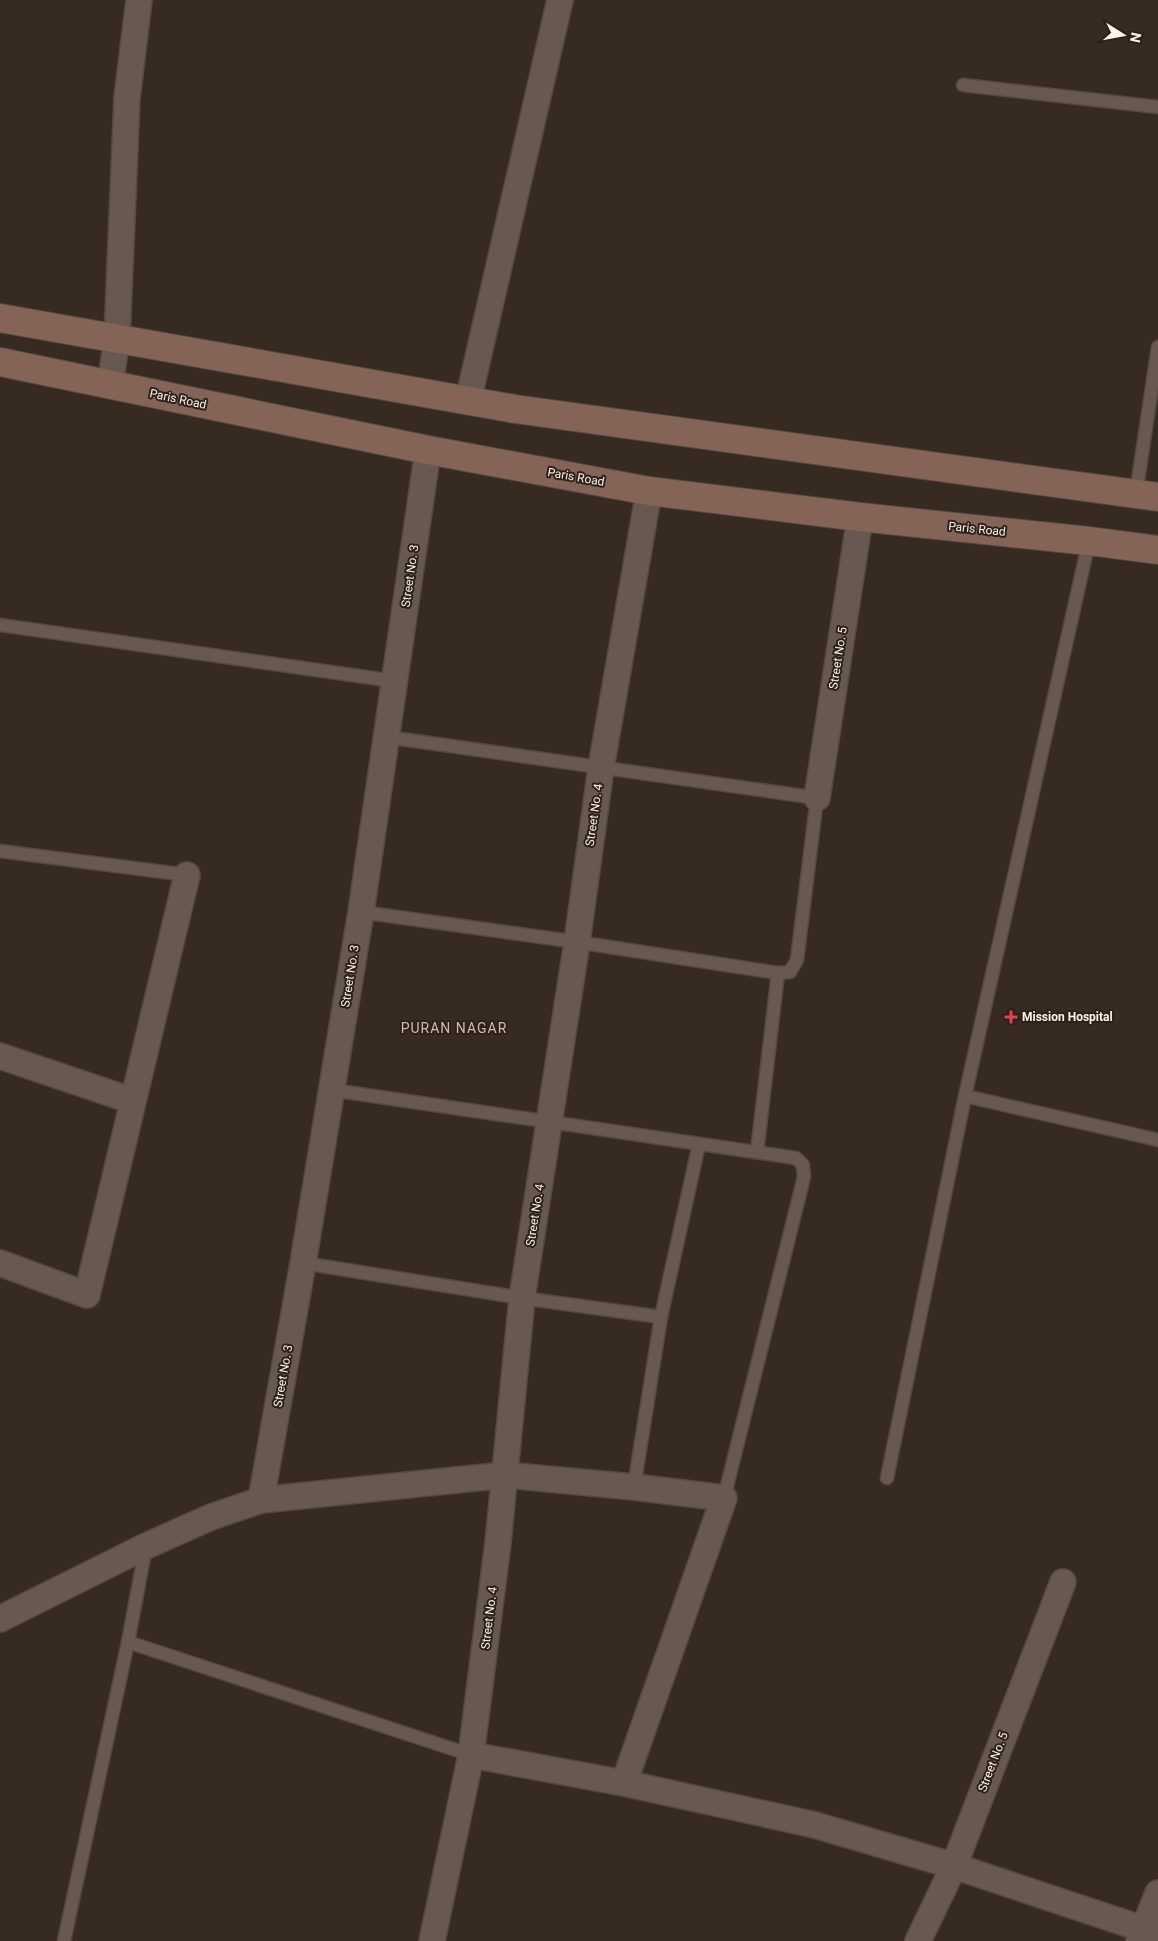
<svg xmlns="http://www.w3.org/2000/svg" width="1158" height="1941" viewBox="0 0 1158 1941" font-family="Roboto,sans-serif">
	<rect width="100%" height="100%" fill="#372a21"/>
	<g fill="none" stroke-linecap="round" stroke-linejoin="round">
		<defs>
			<g id="lane">
				<polyline points="963,85 1158,107"/>
				<polyline points="1136,494 1158,347"/>
				<polyline points="0,625 394,681"/>
				<polyline points="0,851 187,875"/>
				<polyline points="361,912 577,942 778,973 790,972 797,960 817,798 387,737"/>
				<polyline points="332,1090 796,1158 803,1165 804,1177 724,1498"/>
				<polyline points="965,1096 1158,1140"/>
				<polyline points="757,1152 778,973"/>
				<polyline points="303,1263 522,1298 661,1317"/>
				<polyline points="887,1478 965,1096 1089,541"/>
				<polyline points="634,1487 661,1317 699,1144"/>
				<polyline points="128,1642 471,1755"/>
				<polyline points="64,1941 128,1642 146,1546"/>
			</g>
			<g id="street">
				<polyline points="110,385 117,339 127,98 139,0"/>
				<polyline points="468,401 560,0"/>
				<polyline points="817,798 860,517"/>
				<polyline points="0,1056 133,1101"/>
				<polyline points="0,1263 87,1295 187,875"/>
				<polyline points="261,1500 303,1263 361,912 428,450"/>
				<polyline points="0,1619 146,1546 211,1517 261,1500 505,1475 634,1487 724,1498 624,1783"/>
				<polyline points="471,1755 624,1783 815,1825 954,1866 1158,1934"/>
				<polyline points="432,1941 471,1755 498,1543 522,1298 577,942 601,768 649,491"/>
				<polyline points="918,1941 954,1866 1063,1582"/>
				<polyline points="1139,1941 1158,1893"/>
			</g>
			<g id="secondary">
				<polyline points="0,318 515,409 1158,497"/>
				<polyline points="0,362 428,450 649,491 860,517 1089,541 1158,550"/>
			</g>
		</defs>
		<use href="#lane" stroke="#534940" stroke-width="15"/>
		<use href="#street" stroke="#534940" stroke-width="28"/>
		<use href="#secondary" stroke="#534940" stroke-width="30"/>
		<use href="#lane" stroke="#67594f" stroke-width="12"/>
		<use href="#street" stroke="#67594f" stroke-width="25"/>
		<use href="#secondary" stroke="#836457" stroke-width="28"/>
	</g>
	<path fill="#e0444e" stroke="#2d2117" stroke-width="2" d="M1008.5 1009.5h5v5h5v5h-5v5h-5v-5h-5v-5h5z"/>
	<g text-anchor="middle" stroke-width="4" stroke-linejoin="round" paint-order="stroke">
		<g font-size="12" fill="#fbf2ec" stroke="#2d2117">
			<text transform="translate(178 399) rotate(12)" y="4">Paris Road</text>
			<text transform="translate(576 477) rotate(10)" y="4">Paris Road</text>
			<text transform="translate(977 529) rotate(6)" y="4">Paris Road</text>
			<text transform="translate(410 576) rotate(-82)" y="4">Street No. 3</text>
			<text transform="translate(838 658) rotate(-81)" y="4">Street No. 5</text>
			<text transform="translate(594 815) rotate(-82)" y="4">Street No. 4</text>
			<text transform="translate(350 976) rotate(-81)" y="4">Street No. 3</text>
			<text transform="translate(535 1215) rotate(-81)" y="4">Street No. 4</text>
			<text transform="translate(283 1376) rotate(-80)" y="4">Street No. 3</text>
			<text transform="translate(489 1618) rotate(-83)" y="4">Street No. 4</text>
			<text transform="translate(993 1762) rotate(-69)" y="4">Street No. 5</text>
		</g>
		<g font-size="12" font-weight="bold" fill="#fbf2ec" stroke="#2d2117" text-anchor="start">
			<text x="1022" y="1021">Mission Hospital</text>
		</g>
		<g font-size="14" letter-spacing="1" fill="#cdbdb1" stroke="#2d2117">
			<text x="454" y="1033">PURAN NAGAR</text>
		</g>
	</g>
	<g transform="translate(1123 35) rotate(101)" stroke="#2d2117" stroke-width="4" paint-order="stroke">
	<path d="M0-4L9 19L0 12L-9 19Z" fill="#fbf2ec"/>
	<text y="-8" font-size="14" font-weight="bold" text-anchor="middle" fill="#fbf2ec">N</text>
	</g>
</svg>
